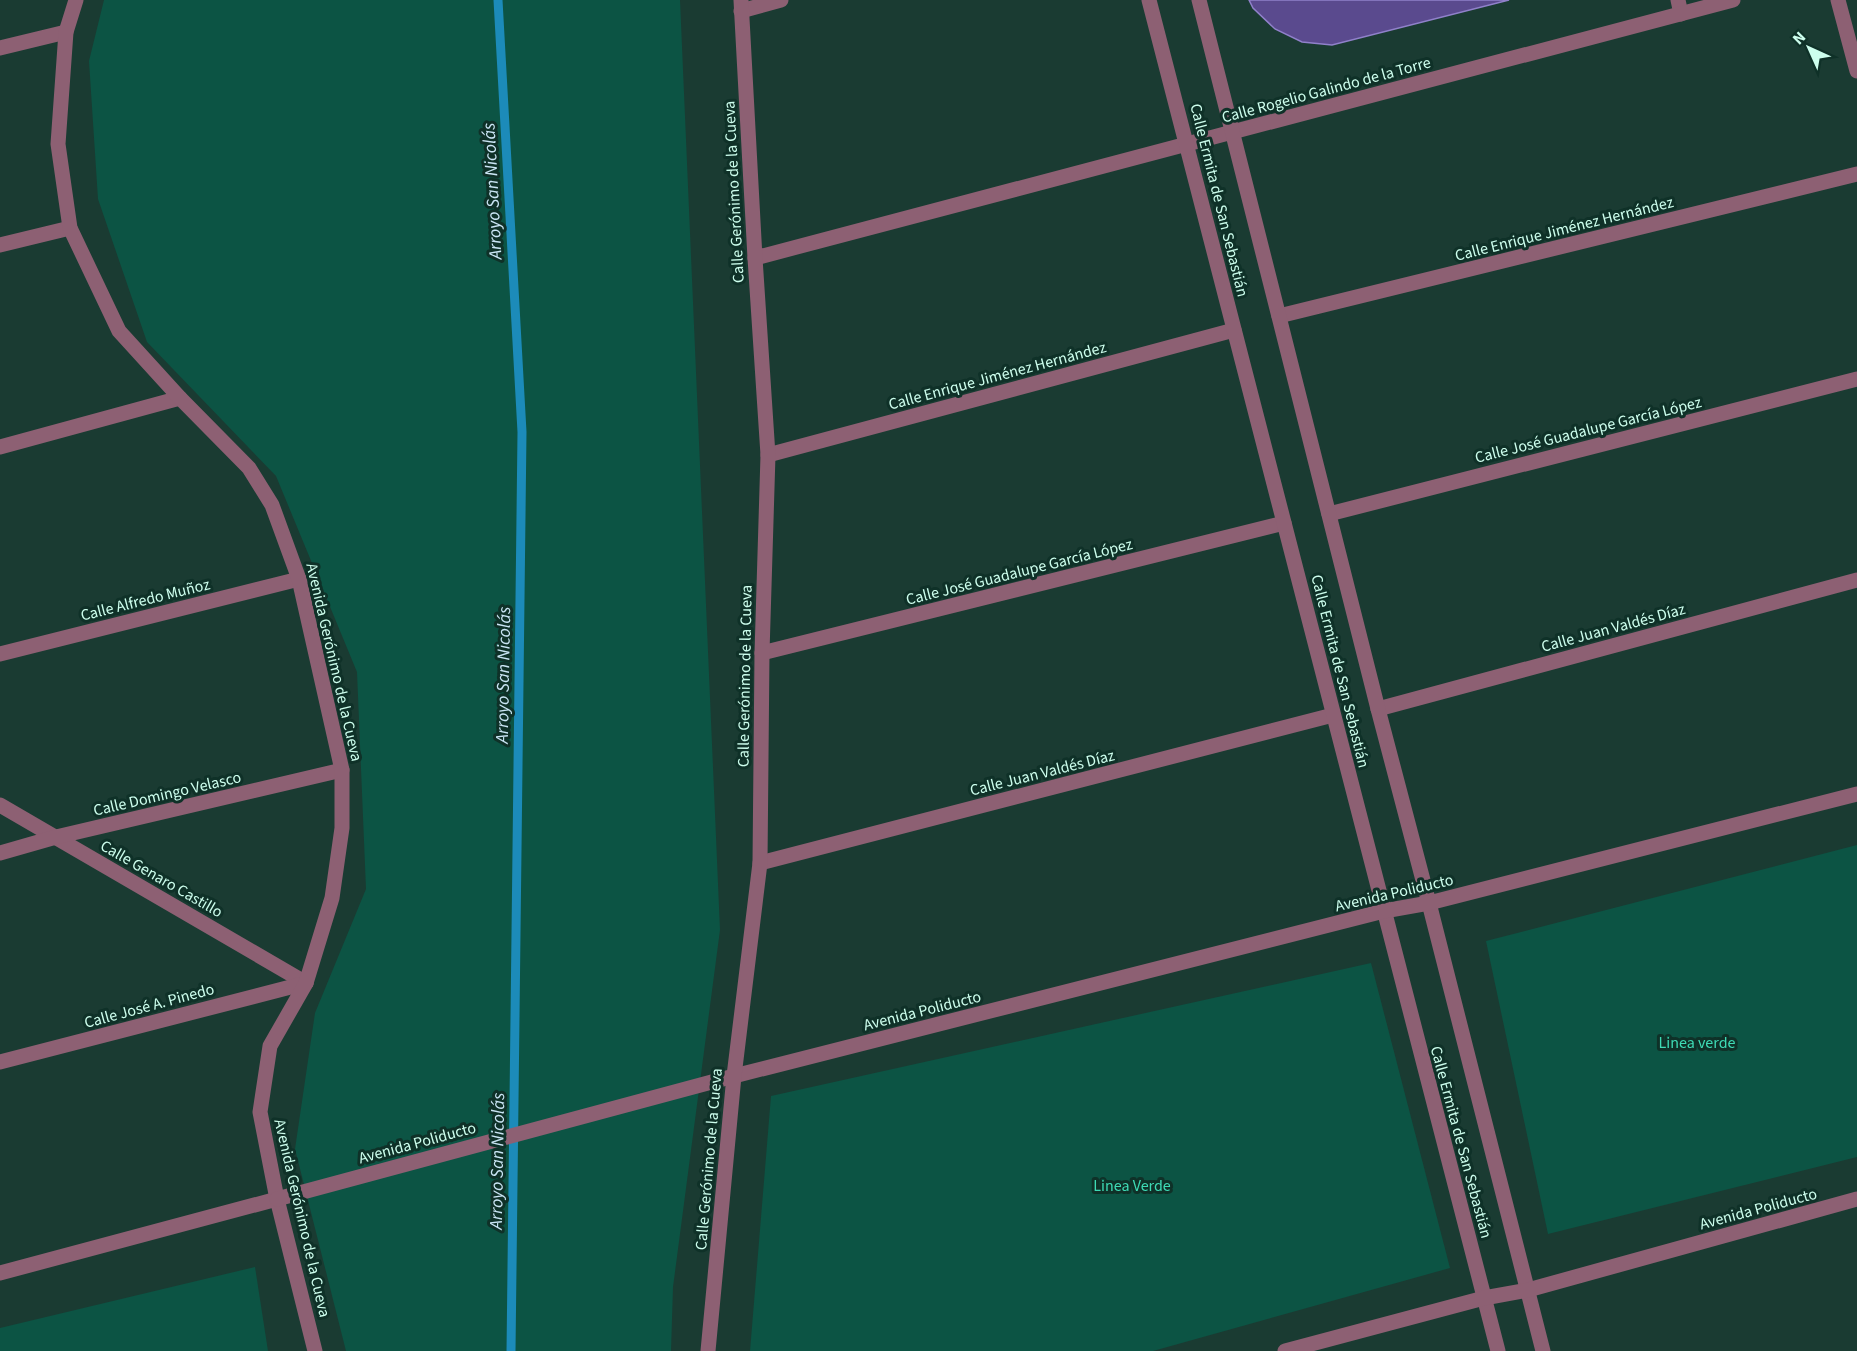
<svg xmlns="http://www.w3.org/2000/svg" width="1857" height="1351" viewBox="0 0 1857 1351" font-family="'Source Sans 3',sans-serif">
	<rect width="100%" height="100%" fill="#1a3b32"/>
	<g fill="#0c5444">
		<polygon points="104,0 680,0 720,930 673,1287 671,1351 346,1351 295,1149 315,1013 366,889 357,672 276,476 147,342 98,199 89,61"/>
		<polygon points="1857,845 1857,1157 1548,1234 1486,941"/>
		<polygon points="1371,963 1450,1268 1153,1351 750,1351 771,1096"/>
		<polygon points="255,1267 268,1351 0,1351 0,1328"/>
	</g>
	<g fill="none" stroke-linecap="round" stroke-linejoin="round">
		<polyline stroke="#1c8bb9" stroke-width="9" points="498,0 522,432 511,1351"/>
	</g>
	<polygon fill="#5a4a8e" stroke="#9081ca" stroke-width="1.5" points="1249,0 1509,0 1332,45 1302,42 1275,29 1253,8"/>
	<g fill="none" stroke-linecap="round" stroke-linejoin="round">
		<polyline stroke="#8d6073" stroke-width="15" points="1678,0 1681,14"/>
		<g stroke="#8d6073" stroke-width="15">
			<polyline points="1838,0 1857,71"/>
			<polyline points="741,11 781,0"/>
			<polyline points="0,48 66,32"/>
			<polyline points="0,245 70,228"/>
			<polyline points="755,258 1733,0"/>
			<polyline points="1279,316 1857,174"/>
			<polyline points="0,447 180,398"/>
			<polyline points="768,455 1234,330"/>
			<polyline points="1329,514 1857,379"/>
			<polyline points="762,653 1284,523"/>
			<polyline points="0,654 299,579"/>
			<polyline points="1378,709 1857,580"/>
			<polyline points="0,805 306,983"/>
			<polyline points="0,853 56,837 342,770"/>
			<polyline points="760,863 1333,715"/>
			<polyline points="0,1062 306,983"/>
			<polyline points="0,1273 277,1199"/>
		</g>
		<g stroke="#8d6073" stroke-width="15">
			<polyline points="76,0 66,32 58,144 70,228 119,331 180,398 249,468 272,505 299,579 342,770 342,828 332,898 306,983 270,1046 260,1112 277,1199 315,1351"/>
			<polyline points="1149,0 1498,1351"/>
			<polyline points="1199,0 1378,709 1429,903 1543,1351"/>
			<polyline points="277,1199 734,1076 1384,911 1429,903 1857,794"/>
			<polyline points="708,1351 734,1076 760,863 762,653 768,455 755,258 741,0"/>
			<polyline points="1285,1351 1484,1298 1528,1290 1857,1199"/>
		</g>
	</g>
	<g text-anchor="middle" stroke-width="6" stroke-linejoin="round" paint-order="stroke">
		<g font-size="16" fill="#cdfeed" stroke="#0f3128">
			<text transform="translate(1326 89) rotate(-15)" y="6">Calle Rogelio Galindo de la Torre</text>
			<text transform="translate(733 192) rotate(-93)" y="6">Calle Gerónimo de la Cueva</text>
			<text transform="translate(1220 200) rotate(76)" y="6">Calle Ermita de San Sebastián</text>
			<text transform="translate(1564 228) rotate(-14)" y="6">Calle Enrique Jiménez Hernández</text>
			<text transform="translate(997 375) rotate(-15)" y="6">Calle Enrique Jiménez Hernández</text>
			<text transform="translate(1588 429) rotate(-14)" y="6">Calle José Guadalupe García López</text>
			<text transform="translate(1019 571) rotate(-14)" y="6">Calle José Guadalupe García López</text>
			<text transform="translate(145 599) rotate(-14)" y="6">Calle Alfredo Muñoz</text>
			<text transform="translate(1613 627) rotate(-15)" y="6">Calle Juan Valdés Díaz</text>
			<text transform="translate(335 662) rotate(77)" y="6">Avenida Gerónimo de la Cueva</text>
			<text transform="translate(1341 671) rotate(76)" y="6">Calle Ermita de San Sebastián</text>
			<text transform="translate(744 676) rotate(-89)" y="6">Calle Gerónimo de la Cueva</text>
			<text transform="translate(1042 772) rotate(-14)" y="6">Calle Juan Valdés Díaz</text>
			<text transform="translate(167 793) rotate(-13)" y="6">Calle Domingo Velasco</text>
			<text transform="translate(162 878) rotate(30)" y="6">Calle Genaro Castillo</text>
			<text transform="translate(1394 892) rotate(-13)" y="6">Avenida Poliducto</text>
			<text transform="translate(149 1005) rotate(-15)" y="6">Calle José A. Pinedo</text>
			<text transform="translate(922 1010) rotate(-14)" y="6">Avenida Poliducto</text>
			<text transform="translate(417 1142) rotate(-15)" y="6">Avenida Poliducto</text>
			<text transform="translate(1462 1142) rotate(75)" y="6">Calle Ermita de San Sebastián</text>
			<text transform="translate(708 1159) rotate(-85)" y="6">Calle Gerónimo de la Cueva</text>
			<text transform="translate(1758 1208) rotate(-15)" y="6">Avenida Poliducto</text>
			<text transform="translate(303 1218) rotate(77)" y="6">Avenida Gerónimo de la Cueva</text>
		</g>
		<g font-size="16" fill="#3edbb5" stroke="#0f3128">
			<text x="1697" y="1048">Linea verde</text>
			<text x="1132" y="1191">Linea Verde</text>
		</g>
		<g font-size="18" font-style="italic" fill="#cbe6f5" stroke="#0f3128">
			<text transform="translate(492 191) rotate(-93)" y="6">Arroyo San Nicolás</text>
			<text transform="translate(503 675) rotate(-89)" y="6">Arroyo San Nicolás</text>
			<text transform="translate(497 1161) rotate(-89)" y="6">Arroyo San Nicolás</text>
		</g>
	</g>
	<g transform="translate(1809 48) rotate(315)" stroke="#0f3128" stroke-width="4.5" paint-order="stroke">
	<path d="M0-4.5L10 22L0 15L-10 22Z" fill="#cdfeed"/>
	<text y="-9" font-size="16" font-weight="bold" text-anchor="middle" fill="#cdfeed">N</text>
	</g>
</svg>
